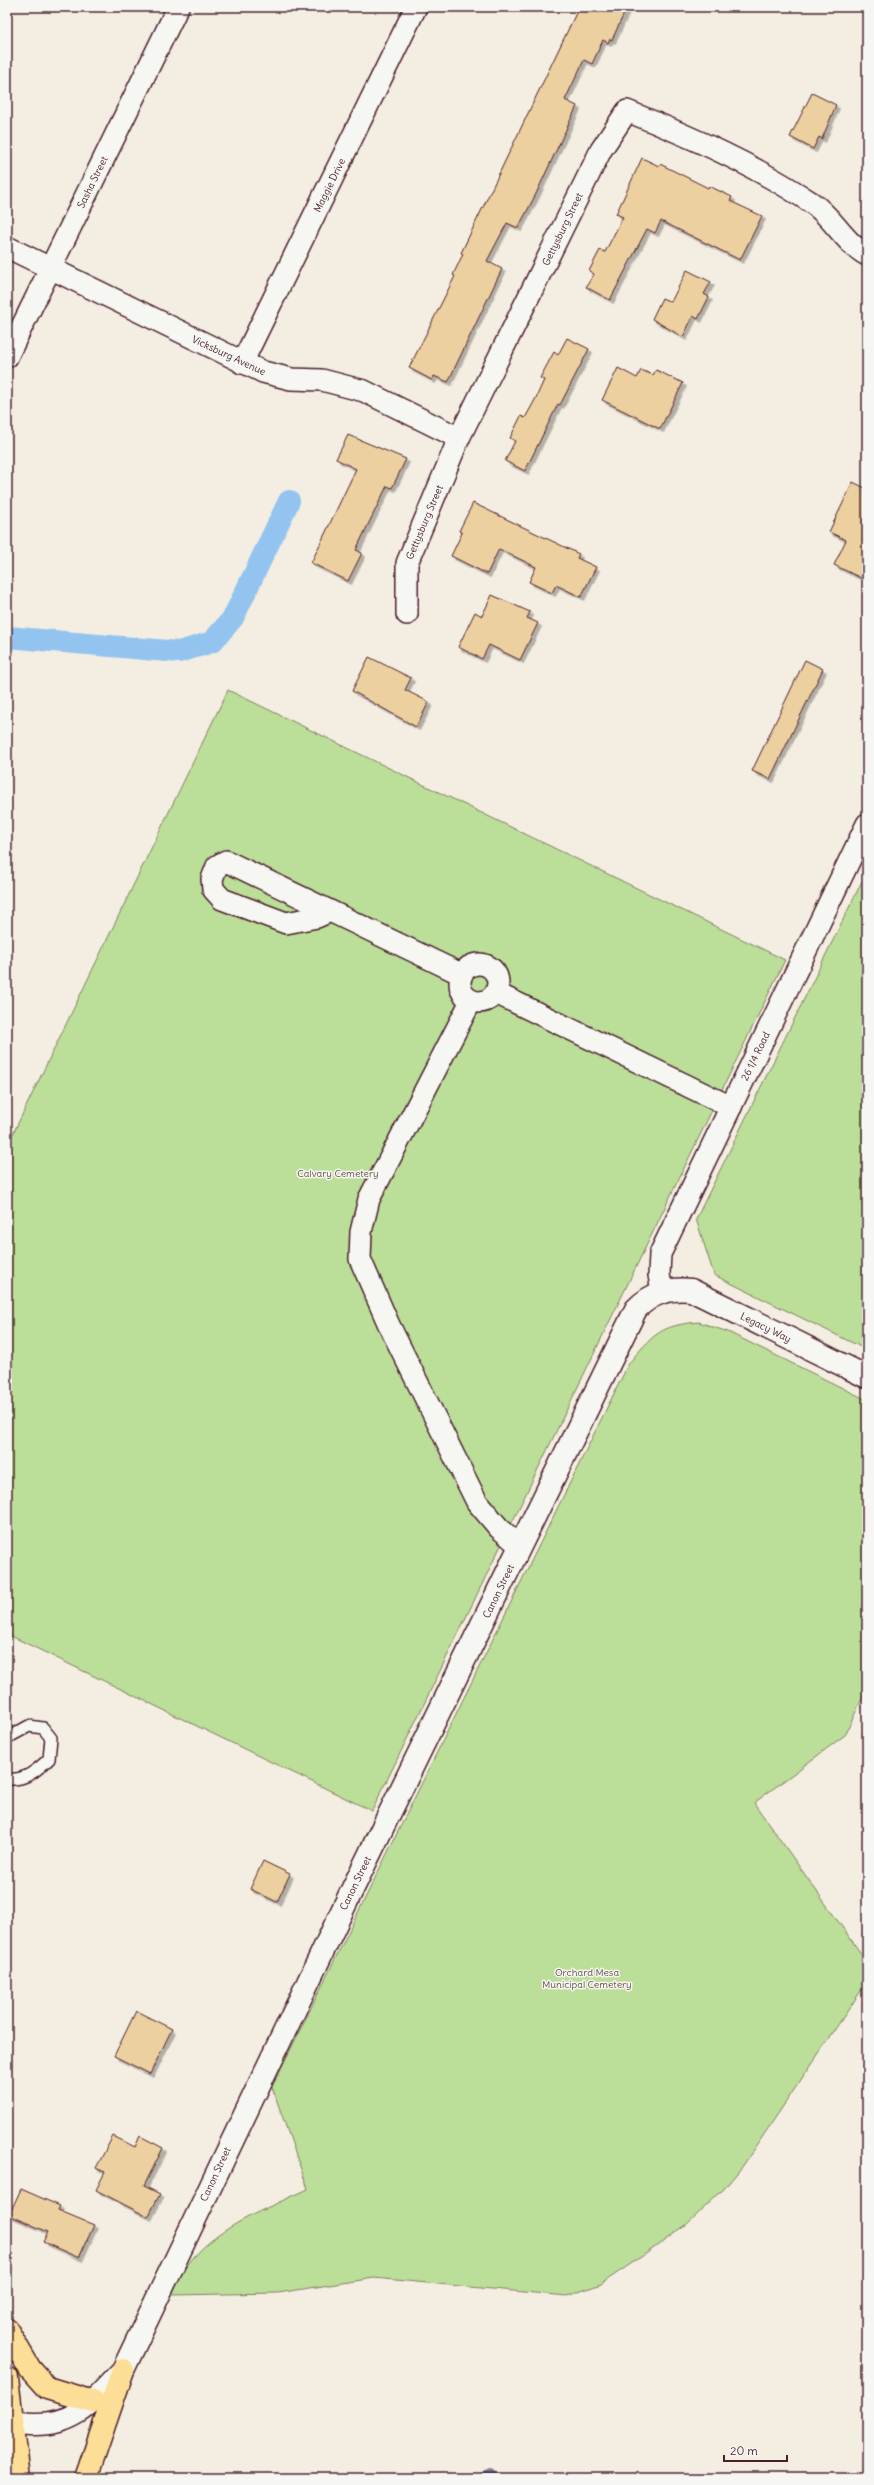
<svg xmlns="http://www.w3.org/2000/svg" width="874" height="2485" viewBox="0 0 874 2485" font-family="Delius,sans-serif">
	<defs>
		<filter id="shadow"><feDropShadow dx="3.5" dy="3.5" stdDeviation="0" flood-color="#0004"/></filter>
	</defs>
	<rect width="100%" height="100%" fill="#f4eee2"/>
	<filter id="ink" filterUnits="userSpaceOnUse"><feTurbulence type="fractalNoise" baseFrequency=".025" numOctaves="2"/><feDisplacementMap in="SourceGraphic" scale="8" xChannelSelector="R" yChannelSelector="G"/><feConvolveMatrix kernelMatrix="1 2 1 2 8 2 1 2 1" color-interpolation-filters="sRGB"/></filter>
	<g filter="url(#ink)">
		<g fill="#bbde98" stroke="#827e62">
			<polygon points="228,690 785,960 372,1811 7,1634 7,1146"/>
			<polygon points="867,871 867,1350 714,1275 696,1219"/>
			<path d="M 699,1322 L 728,1332 L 867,1400 L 867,1688 L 845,1735 L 754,1803 L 867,1962 L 867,1982 L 742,2167 L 723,2190 L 686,2225 L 647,2253 L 601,2284 L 567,2296 L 374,2278 L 278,2293 L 172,2295 C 176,2286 180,2275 186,2267 C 214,2227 266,2209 308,2189 L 272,2087 L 629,1363 C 653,1335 660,1325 699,1322 Z"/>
		</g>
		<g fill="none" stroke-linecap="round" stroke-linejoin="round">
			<polyline stroke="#7682a1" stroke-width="6" points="476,2478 489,2472 500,2478"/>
			<polyline stroke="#93c4ef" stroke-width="22" points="7,637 179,652 212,642 233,618 289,501"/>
		</g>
		<g fill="#ecd0a0" stroke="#4a1f2b" filter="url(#shadow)">
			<polygon points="579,7 627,7 612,40 610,39 608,43 603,40 592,64 584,60 565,100 577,106 535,196 518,228 507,223 487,261 502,269 448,382 434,376 432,380 409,368 455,276 453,275 463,254 461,253"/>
			<polygon points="812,93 836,105 822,139 819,137 813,149 790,137"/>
			<polygon points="642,158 659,166 660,164 708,188 709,186 732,197 730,201 762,216 740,260 661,221 655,233 647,229 610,300 586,287 594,274 589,271 600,250 605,252 623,217 616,214"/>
			<polygon points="687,270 711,282 704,294 709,297 698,319 693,316 683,337 652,319 662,298 671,302"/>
			<polygon points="567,338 589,349 560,405 558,404 525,471 505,461 515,441 510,438 521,416 525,418 535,400 544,380 540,378 554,352 558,355"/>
			<polygon points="618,368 637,378 641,370 653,375 656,370 683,383 660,429 602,400"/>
			<polygon points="348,435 406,459 392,488 387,486 366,529 356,550 362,553 348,581 311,563 356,469 336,459"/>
			<polygon points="853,482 867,489 867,581 834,565 846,540 829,532"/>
			<polygon points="473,503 579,554 577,558 596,567 581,597 556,585 552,593 529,582 536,567 499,549 487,574 451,556 462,533 459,531"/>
			<polygon points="492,595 530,612 527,618 538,623 520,660 489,645 482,659 458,647 475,612 482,616"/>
			<polygon points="369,657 411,678 405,690 429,702 416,727 352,691"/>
			<polygon points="805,660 823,669 770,779 752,771"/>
			<polygon points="263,1861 290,1874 277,1902 250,1889"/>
			<polygon points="136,2011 172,2029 150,2074 114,2056"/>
			<polygon points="113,2136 135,2147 140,2136 163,2148 144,2186 160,2194 148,2217 96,2190 105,2172 96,2168"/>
			<polygon points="21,2189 60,2206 58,2210 94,2225 79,2258 43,2242 48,2232 9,2215"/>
		</g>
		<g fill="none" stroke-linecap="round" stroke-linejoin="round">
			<defs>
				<path id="lane" d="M 7,1738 L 29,1726 L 43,1728 L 51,1738 L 49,1759 C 36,1771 25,1781 7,1779"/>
				<g id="street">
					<polyline points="7,247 263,372 291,379 322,380 364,391 459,438"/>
					<polyline points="7,357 178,7"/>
					<polyline points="242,363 416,7"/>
					<path d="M 407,614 L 407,563 L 459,438 L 601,150 L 627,111 C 691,137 755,165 812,203 C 833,217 844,243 867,255"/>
					<polyline points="330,911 317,917 286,923 222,899 213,889 212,879 217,866 226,861 461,974"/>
					<circle cx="479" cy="983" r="19"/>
					<polyline points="496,993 731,1107"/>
					<polyline points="471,1001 369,1199 361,1232 360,1259 389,1325 477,1502 499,1528 520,1546"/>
					<polyline points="662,1291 659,1275 660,1254 867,824"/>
				</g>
				<path id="secondary" d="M 7,2420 C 15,2424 23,2423 31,2424 C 77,2426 94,2400 123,2370 L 353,1888 L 636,1309 C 652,1293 668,1288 691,1290 L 867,1377"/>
				<g id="highway">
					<polyline points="7,2330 30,2369 47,2388 93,2402"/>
					<polyline points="7,2378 19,2478"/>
					<polyline points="86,2478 123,2370"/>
				</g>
			</defs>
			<use href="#lane" stroke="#4a1f2b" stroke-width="14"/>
			<use href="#street" stroke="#4a1f2b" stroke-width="24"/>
			<use href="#secondary" stroke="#4a1f2b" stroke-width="25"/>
			<use href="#highway" stroke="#4a1f2b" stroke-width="25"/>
			<use href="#lane" stroke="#f6f6f2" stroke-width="11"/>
			<use href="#street" stroke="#f6f6f2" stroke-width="21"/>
			<use href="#secondary" stroke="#f6f6f2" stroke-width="22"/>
			<use href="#highway" stroke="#fdde96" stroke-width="22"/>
		</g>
	</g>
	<g text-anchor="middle" stroke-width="3" stroke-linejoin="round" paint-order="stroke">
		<g font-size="10" fill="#4a1f2b" stroke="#f6f6f2">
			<text transform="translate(92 182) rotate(-64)" y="4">Sasha Street</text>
			<text transform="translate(329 185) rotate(-64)" y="4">Maggie Drive</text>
			<text transform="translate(562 229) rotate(-64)" y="4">Gettysburg Street</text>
			<text transform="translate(229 355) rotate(25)" y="4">Vicksburg Avenue</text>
			<text transform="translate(424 522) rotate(-67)" y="4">Gettysburg Street</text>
			<text transform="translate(755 1056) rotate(-64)" y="4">26 1/4 Road</text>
			<text transform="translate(766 1327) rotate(26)" y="4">Legacy Way</text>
			<text transform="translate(498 1591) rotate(-64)" y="4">Canon Street</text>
			<text transform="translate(355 1883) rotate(-64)" y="4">Canon Street</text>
			<text transform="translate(215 2174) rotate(-65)" y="4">Canon Street</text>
		</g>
		<g font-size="10" fill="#664f46" stroke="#f6f6f2">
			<text x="338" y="1177">Calvary Cemetery</text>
			<text x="587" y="1976">Orchard Mesa<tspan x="587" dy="12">Municipal Cemetery</tspan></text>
		</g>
	</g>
	<rect width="874" height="2485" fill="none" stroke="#f6f6f2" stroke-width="24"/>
	<rect x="12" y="12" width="850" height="2461" fill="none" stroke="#4a1f2b" stroke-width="1.5" filter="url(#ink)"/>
	<path d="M724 2455v6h63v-6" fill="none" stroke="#4a1f2b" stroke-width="2"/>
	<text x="730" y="2455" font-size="12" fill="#4a1f2b" stroke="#f6f6f2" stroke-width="3" paint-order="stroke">20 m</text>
</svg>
